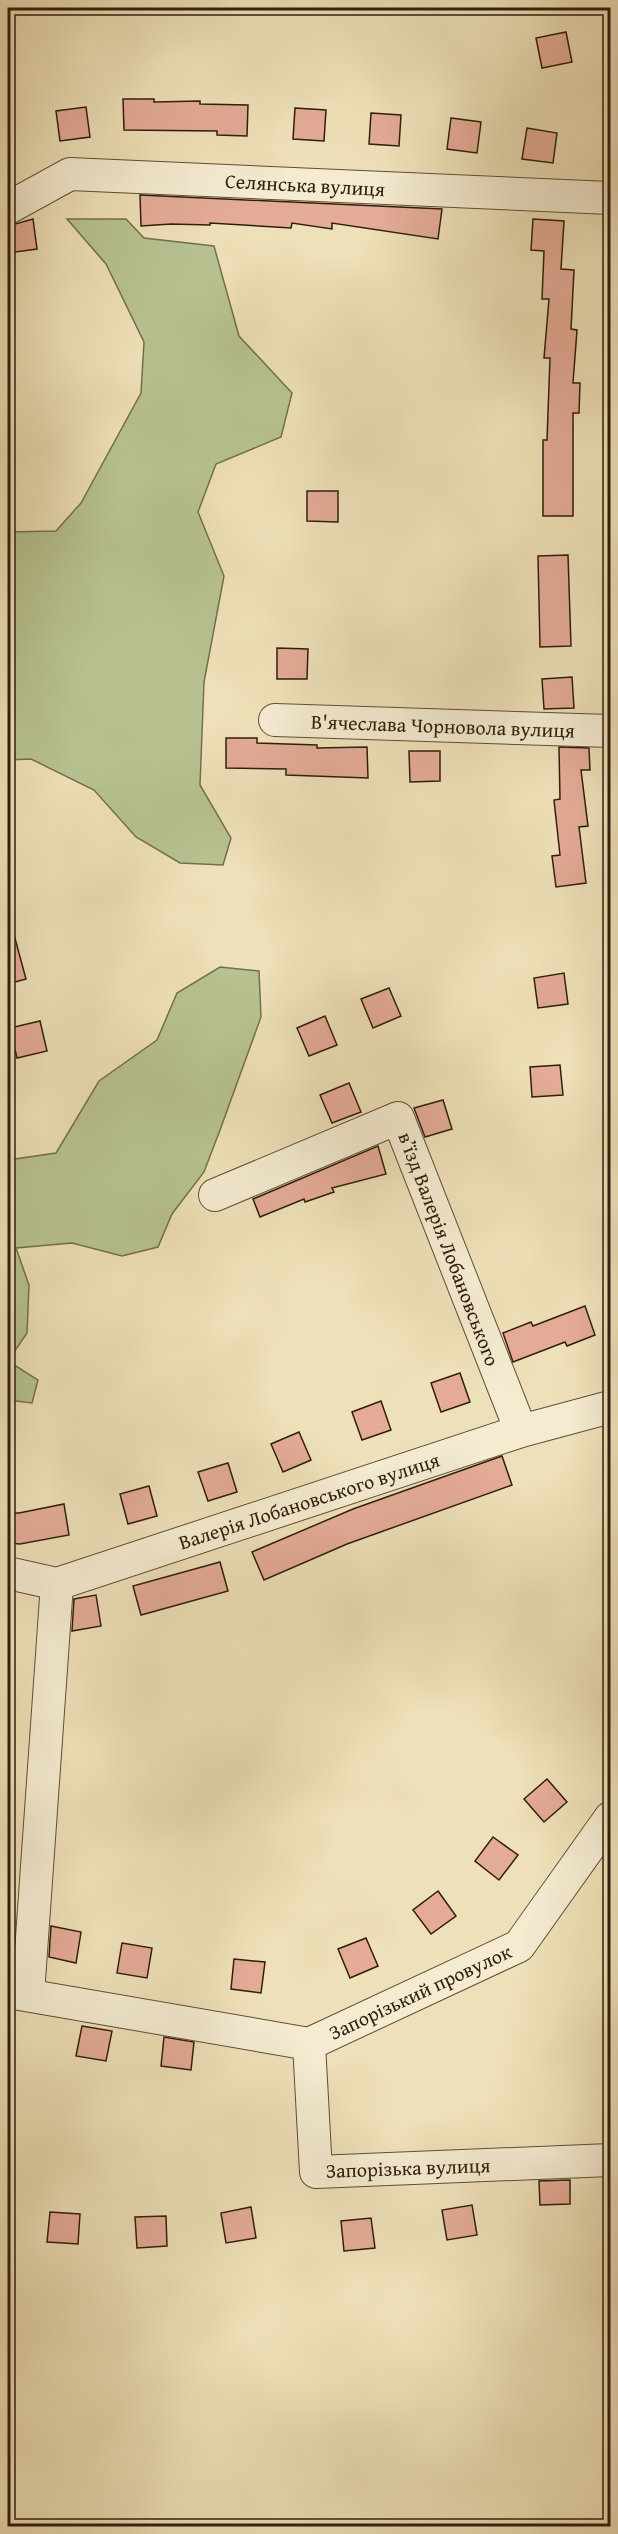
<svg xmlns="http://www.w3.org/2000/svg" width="618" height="2534" viewBox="0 0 618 2534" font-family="'Gentium Book Plus',serif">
	<rect width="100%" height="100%" fill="#eee0b8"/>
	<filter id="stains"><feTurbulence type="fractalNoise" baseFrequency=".00333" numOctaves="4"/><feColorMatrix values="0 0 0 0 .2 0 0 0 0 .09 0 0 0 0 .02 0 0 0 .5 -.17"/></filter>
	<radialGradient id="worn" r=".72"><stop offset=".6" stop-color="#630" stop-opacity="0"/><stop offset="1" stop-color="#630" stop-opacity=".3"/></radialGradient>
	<g fill="#b7c290" stroke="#73704e" stroke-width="1.5">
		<polygon points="67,219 126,219 144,238 214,246 239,336 292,393 281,437 216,464 198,512 224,576 204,682 200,785 231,838 223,865 180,863 136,837 94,790 31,759 8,760 8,532 56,531 81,503 141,393 144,342 106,264"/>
		<polygon points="220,967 259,971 261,1017 220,1130 204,1172 172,1214 158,1247 122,1256 72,1243 16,1248 29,1285 27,1333 8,1361 38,1380 32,1403 8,1400 8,1160 56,1153 99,1081 157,1040 177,993"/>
	</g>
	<g fill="#e4ab97" stroke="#2f1e0c" stroke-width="1.5">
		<polygon points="566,32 572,62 542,68 536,38"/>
		<polygon points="123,99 154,99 154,102 200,101 200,104 248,105 247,136 217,135 217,131 124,130"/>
		<polygon points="86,107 90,137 60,141 56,111"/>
		<polygon points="295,108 326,110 324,141 293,139"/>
		<polygon points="371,113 401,115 399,146 369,144"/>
		<polygon points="451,118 481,122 477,153 447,149"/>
		<polygon points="527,128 557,133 553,163 522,159"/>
		<polygon points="140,195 442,209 438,239 332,223 332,229 292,223 291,228 210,223 210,225 171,224 141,226"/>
		<polygon points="33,219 37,249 8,253 8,226"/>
		<polygon points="533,219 564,221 561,269 574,270 571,329 577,330 573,383 580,383 579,413 573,413 573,516 543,516 543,440 547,440 550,358 544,358 549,299 542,299 544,251 531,250"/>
		<polygon points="307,491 338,491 338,522 307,521"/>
		<polygon points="568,555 571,646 540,647 538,556"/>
		<polygon points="277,648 308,649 307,679 277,679"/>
		<polygon points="572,677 574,708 544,709 542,679"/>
		<polygon points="226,738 257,738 257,743 317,745 317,748 367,747 368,778 286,775 286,769 226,768"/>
		<polygon points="559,747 589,748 590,770 581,770 588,826 579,827 586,883 556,887 552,856 560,855 554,800 560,799"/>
		<polygon points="409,751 440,751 440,781 410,782"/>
		<polygon points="13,931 26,979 8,984 8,932"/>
		<polygon points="564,973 568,1004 538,1008 534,978"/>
		<polygon points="389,988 401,1016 373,1028 361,999"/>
		<polygon points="325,1016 337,1045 309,1056 297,1028"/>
		<polygon points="40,1021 47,1051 17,1058 10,1028"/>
		<polygon points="560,1065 563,1095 532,1097 530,1067"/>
		<polygon points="349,1083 361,1112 332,1123 320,1095"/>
		<polygon points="443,1100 452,1129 425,1137 414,1108"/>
		<polygon points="378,1146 386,1174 332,1188 334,1192 305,1202 304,1199 260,1217 253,1199"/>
		<polygon points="585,1306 595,1335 567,1346 565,1342 513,1362 503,1333 531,1322 533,1326"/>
		<polygon points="460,1373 470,1402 441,1412 431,1383"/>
		<polygon points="381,1401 391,1430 362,1440 352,1412"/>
		<polygon points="299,1432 311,1460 283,1472 271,1444"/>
		<polygon points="502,1456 512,1485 347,1544 264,1580 252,1552 353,1509"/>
		<polygon points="228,1463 237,1492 208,1501 198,1472"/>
		<polygon points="149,1486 157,1516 128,1524 120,1494"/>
		<polygon points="64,1504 69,1535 20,1544 8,1543 8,1513 19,1513"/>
		<polygon points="220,1562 228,1591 141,1615 133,1586"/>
		<polygon points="96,1595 101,1626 72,1631 74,1599"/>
		<polygon points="547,1779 567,1802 544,1822 524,1799"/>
		<polygon points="493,1837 518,1855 499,1880 475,1861"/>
		<polygon points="438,1891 456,1916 431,1934 413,1910"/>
		<polygon points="51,1926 81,1932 76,1963 49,1957"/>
		<polygon points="366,1938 378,1966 350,1978 338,1949"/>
		<polygon points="122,1943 152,1948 147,1978 117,1973"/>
		<polygon points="234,1959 265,1962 261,1993 231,1989"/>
		<polygon points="82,2026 112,2031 106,2061 76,2056"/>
		<polygon points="164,2037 194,2042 191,2070 161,2066"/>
		<polygon points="570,2180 570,2204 540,2205 539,2181"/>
		<polygon points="472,2205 477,2235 447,2240 442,2210"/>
		<polygon points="251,2207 256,2238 226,2243 221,2213"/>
		<polygon points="50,2212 80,2214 78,2244 47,2242"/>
		<polygon points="166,2216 167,2246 137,2248 135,2217"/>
		<polygon points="371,2218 375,2248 344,2251 341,2221"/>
	</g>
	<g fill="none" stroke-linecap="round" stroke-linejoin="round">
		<defs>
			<g id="minor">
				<polyline points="8,208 70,174 610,198"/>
				<polyline points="275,720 610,731"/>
				<polyline points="215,1195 398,1118 521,1431"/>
				<polyline points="8,1573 57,1584 521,1431 610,1407"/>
				<polyline points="8,1992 309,2044 316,2172 610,2160"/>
				<polyline points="28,1994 57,1584"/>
				<polyline points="309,2044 519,1946 610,1818"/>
			</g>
		</defs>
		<use href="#minor" stroke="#5f4e37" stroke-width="34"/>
		<use href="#minor" stroke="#f4ebd1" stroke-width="32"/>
	</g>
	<g text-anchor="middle" stroke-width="6" stroke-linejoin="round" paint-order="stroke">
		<g font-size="20" fill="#2f1e0c" stroke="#f4ebd1">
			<text transform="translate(305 185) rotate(3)" y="7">Селянська вулиця</text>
			<text transform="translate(443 726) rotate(2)" y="7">В'ячеслава Чорновола вулиця</text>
			<text transform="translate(449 1249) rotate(69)" y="7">в’їзд Валерія Лобановського</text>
			<text transform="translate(309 1501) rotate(-18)" y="7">Валерія Лобановського вулиця</text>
			<text transform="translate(420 1992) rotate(-25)" y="7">Запорізький провулок</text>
			<text transform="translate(408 2168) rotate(-2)" y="7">Запорізька вулиця</text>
		</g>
	</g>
	<rect width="618" height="2534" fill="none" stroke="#eee0b8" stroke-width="30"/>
	<rect x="9" y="9" width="600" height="2516" fill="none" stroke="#2f1e0c" stroke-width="3"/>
	<rect x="15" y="15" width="588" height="2504" fill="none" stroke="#2f1e0c" stroke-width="1.5"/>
	<rect width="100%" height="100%" filter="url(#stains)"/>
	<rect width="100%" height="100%" fill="url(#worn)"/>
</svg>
